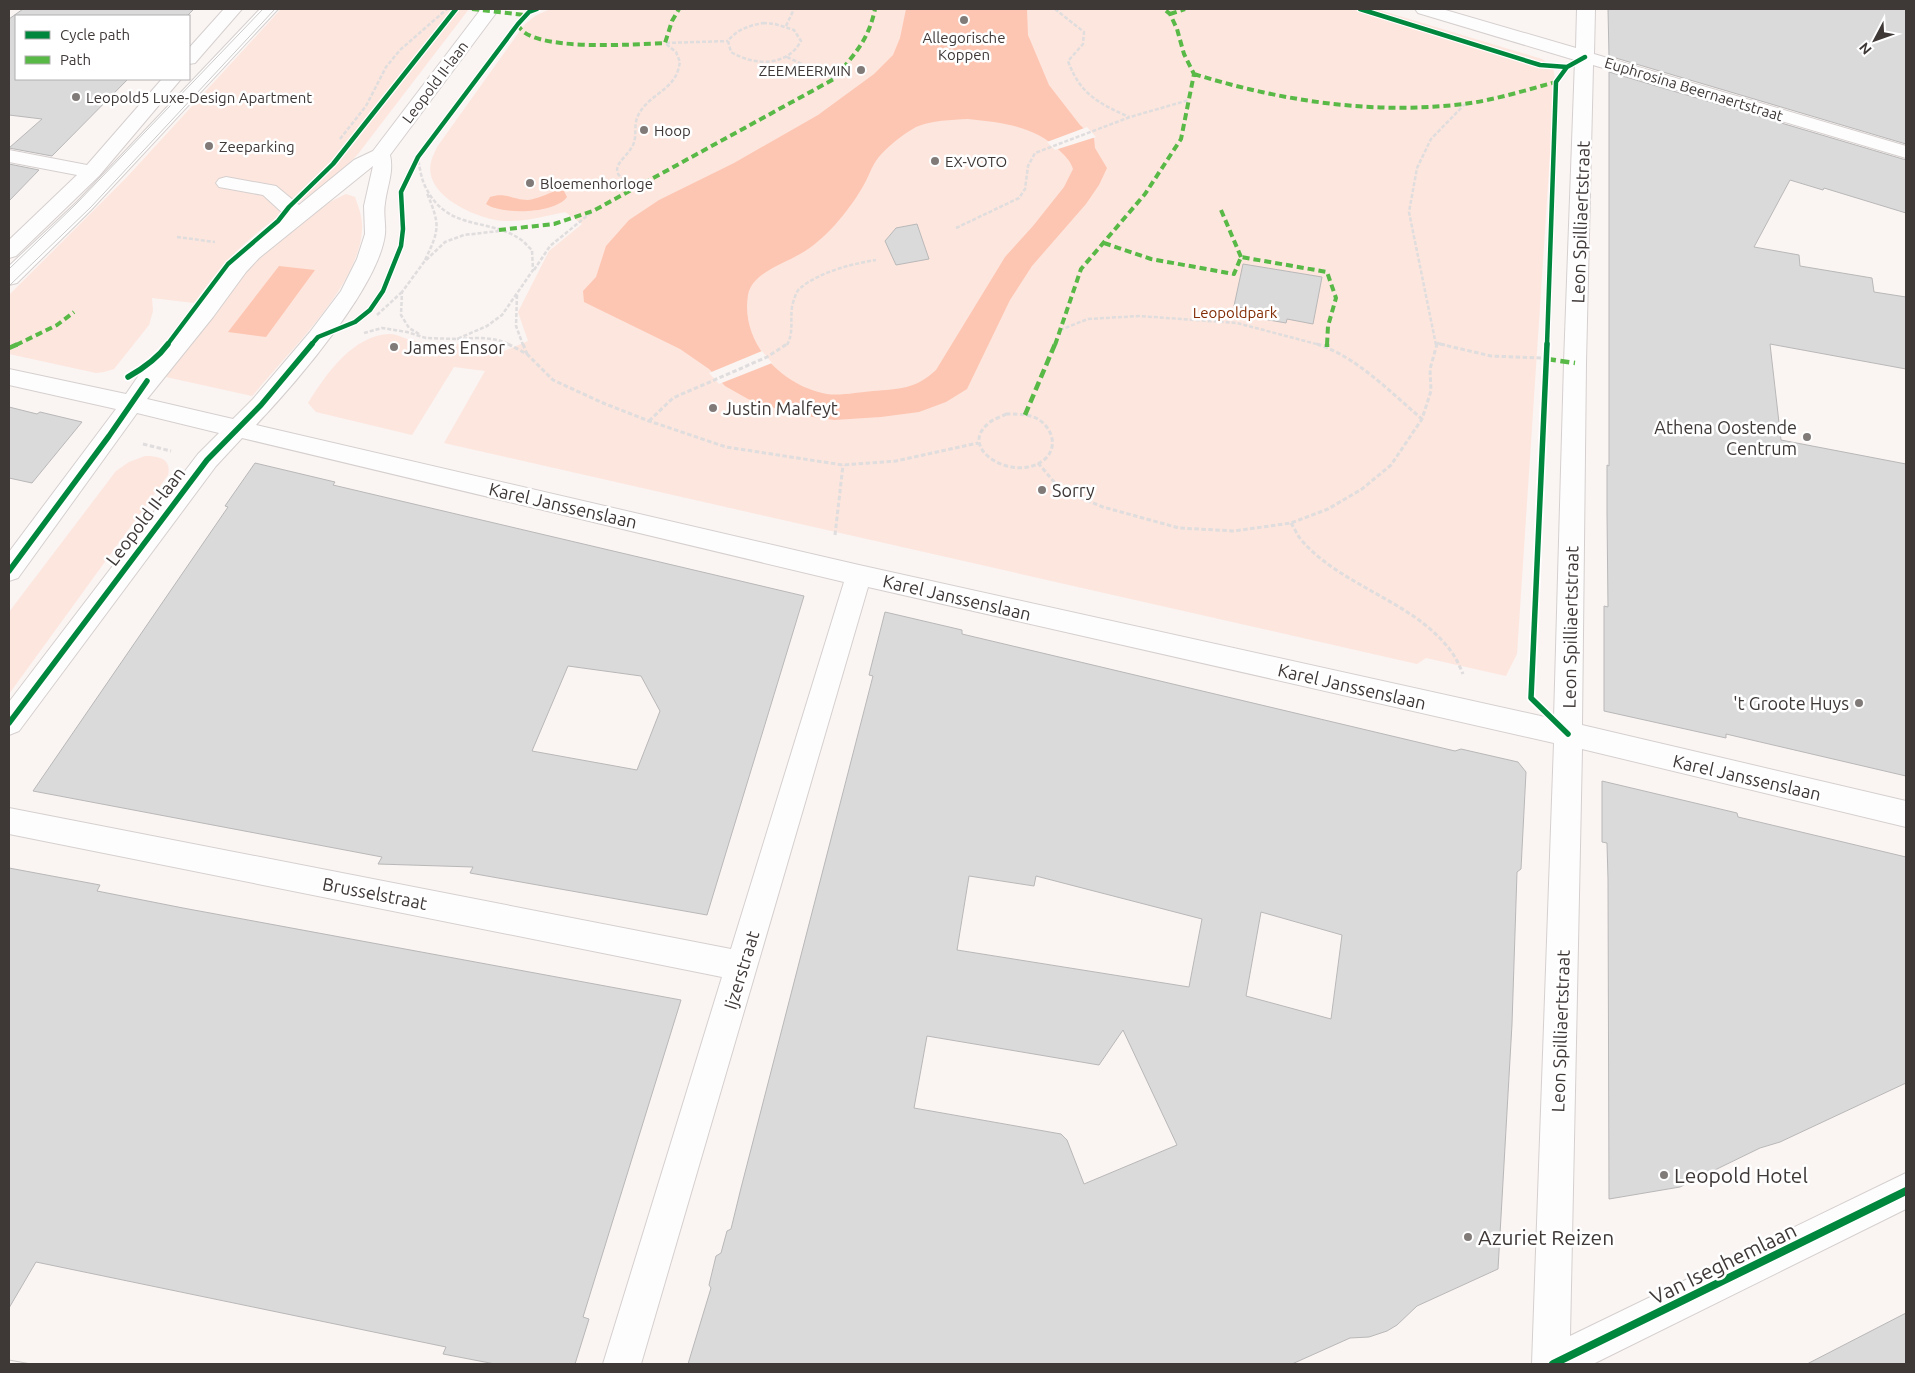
<svg xmlns="http://www.w3.org/2000/svg" width="1915" height="1373" font-family="Ubuntu,sans-serif">
	<style>
		.green { fill: #fde6de }
		.water { fill: #fdc6b2; fill-rule: evenodd }
		.pier { fill: #faf4f2 }
		.building { fill: #dbdadb; stroke: #b9b8b8; fill-rule: evenodd }
		.lines { fill: none; stroke-linecap: round; stroke-linejoin: round }
		.minor-casing { stroke: #d5d0cf; stroke-width: 2 }
		.path-far1 { stroke: #dfdddd; stroke-width: 2.5; stroke-dasharray: 4 2; stroke-linecap: butt }
		.path { stroke: #dfdddd; stroke-width: 3; stroke-dasharray: 4.5 2.5; stroke-linecap: butt }
		.minor { fill: #fefdfd; fill-rule: evenodd }
		.tram { stroke: #cbcac8; stroke-width: 1 }
		.quiet-far1 { stroke: #58b947; stroke-width: 4; stroke-dasharray: 7 4; stroke-linecap: butt }
		.quiet { stroke: #58b947; stroke-width: 4.5; stroke-dasharray: 9 4.5; stroke-linecap: butt }
		.cycleway-far2-casing { stroke: #fff; stroke-width: 7 }
		.cycleway-far1-casing { stroke: #fff; stroke-width: 9 }
		.cycleway-casing { stroke: #fff; stroke-width: 11 }
		.cycleway-far2 { stroke: #00873e; stroke-width: 4.5 }
		.cycleway-far1 { stroke: #00873e; stroke-width: 5.5 }
		.cycleway { stroke: #00873e; stroke-width: 8 }
		.poi-dot { fill: #807a78; stroke: #fff; stroke-width: 2 }
		.labels { text-anchor: middle; dominant-baseline: central; stroke-width: 5; stroke-linejoin: round; paint-order: stroke }
		.far-poi-label { font-size: 15px; fill: #3e3837; stroke: #fff; text-anchor: start }
		.far-street-label { font-size: 15px; fill: #3e3837; stroke: #fff }
		.far-park-label { font-size: 15px; fill: #822c05; stroke: #fff }
		.street-label { font-size: 18px; fill: #3e3837; stroke: #fff }
		.poi-label { font-size: 18px; fill: #3e3837; stroke: #fff; text-anchor: start }
		.near-poi-label { font-size: 21px; fill: #3e3837; stroke: #fff; text-anchor: start }
		.near-street-label { font-size: 21px; fill: #3e3837; stroke: #fff }
	</style>
	<rect width="100%" height="100%" fill="#faf4f2"/>
	<path class="green" d="M281,9H469L358,154C329,186 292,205 258,232C232,253 213,276 194,303L152,298L153,311L149,325L114,369L104,372L96,373L9,354V295L127,177Z
		M550,9H1376L1542,59L1553,67L1555,79L1517,654L1506,676L1426,658L1417,664L444,443L485,371L454,367L412,435L316,412L308,403C326,374 353,335 390,334C397,334 405,339 412,340C421,342 430,344 439,344C464,346 479,336 502,352L528,341L518,312L549,251L582,224L565,212C545,216 525,222 504,221C478,219 423,196 431,162C432,157 435,152 437,147L524,25L535,16Z
		M346,194L355,197C359,208 363,219 362,230C359,286 289,351 255,393L252,396L166,377L244,271C269,243 312,209 346,194Z
		M145,456C159,456 172,459 168,475L9,694V612L116,471L129,462Z"/>
	<path class="water" d="M906,9H1027L1028,35L1049,85L1080,125L1094,138L1095,148L1107,168L1099,185L1086,204L1032,266L1010,300L967,389L946,402L919,412L881,417L834,420L792,414L748,399L725,386L709,369L680,349L584,302L583,291L596,277L606,246L629,220L659,200L734,163L818,115L874,74L893,55L900,38ZM968,119C1003,123 1033,125 1059,150C1065,156 1070,160 1073,169L1064,187L1033,226L1005,257L936,370C916,389 899,389 873,391C859,392 841,396 827,394C782,386 740,343 748,295C752,273 783,264 800,254C824,241 848,212 862,188C868,179 871,167 878,158C887,147 903,134 916,127C932,120 951,120 968,119Z
		M555,191H564L567,197C555,214 502,215 486,204L490,197C506,192 513,200 528,200C537,199 547,194 555,191Z
		M279,266L315,270L266,337L228,332Z"/>
	<path class="pier" d="M1087,127L1096,137L1055,150L1047,142Z
		M762,351L772,363L719,384L709,373Z"/>
	<path class="building" d="M23,9H194L187,16H16V79H128L52,156L9,148L42,119L9,115V19Z
		M1608,9H1906V144L1609,56Z
		M1609,72L1906,160V213L1824,188L1823,190L1790,180L1754,247L1799,255L1800,266L1872,278L1874,292L1906,297V369L1770,344L1781,440L1906,464V776L1726,734V738L1604,711V606L1608,607L1607,513V465L1609,466Z
		M9,164L39,170L9,201Z
		M917,224L929,259L896,265L885,241L896,228Z
		M1243,264L1322,277L1313,324L1287,319L1286,323L1252,317L1254,310L1234,306Z
		M9,407L37,414L40,412L82,422L32,483L9,478Z
		M255,463L335,482L333,485L804,596L707,915L470,873L473,867L378,864L382,857L33,791L228,507L225,506ZM568,666L641,676L660,711L637,770L532,751Z
		M885,612L962,630V634L1455,751L1461,749L1518,762L1526,772L1521,869L1517,872L1512,1024L1498,1269L1417,1306L1397,1325L1387,1331L1369,1337L1350,1338L1292,1364H688L711,1288L709,1285L716,1256L721,1253L727,1231L731,1229L741,1188L873,676L869,675ZM969,876L1034,886L1036,876L1202,919L1189,987L957,950ZM1261,912L1342,935L1331,1019L1246,996ZM1123,1030L1177,1145L1084,1184L1067,1140L1061,1134L914,1108L927,1036L1099,1065Z
		M1602,781L1737,813L1738,817L1906,857V1083L1780,1142L1760,1148L1680,1187L1609,1199L1608,879L1607,843L1602,842Z
		M9,868L100,885L97,891L183,908L681,1000L583,1317L589,1319L575,1364H495L443,1354L446,1347L36,1262L9,1308Z
		M1906,1313V1364H1807Z"/>
	<g class="lines">
		<g class="minor-casing">
			<path id="minor" d="M224,9H242L195,63L189,64V48Z
				M260,9H278L91,210L17,283L9,285V266L77,202Z
				M481,9H499L390,155C394,172 387,186 385,203C383,214 386,224 385,234C379,287 294,385 256,425L859,565L1554,719L1564,363L1575,60L1418,13L1415,9H1442L1576,48L1577,9H1595L1594,54L1906,146V158L1593,65L1586,363L1582,725L1906,801V827L1582,749L1570,1336L1906,1173V1209L1593,1364H1532L1554,743L868,587L641,1364H603L722,977L9,834V808L731,949L844,582L242,438L216,466L19,731L9,735V702L198,454L219,433L137,413L18,578L9,581V552L116,409L9,385V369L126,394L139,375L197,307L230,262L245,248L286,216L263,195L219,187L216,183L219,179L226,177L276,186L299,205L354,160L373,151ZM373,166L364,206L365,234L357,259L341,291L310,332L253,399L233,419L147,399L213,317L246,272L259,258Z
				M162,79H181L99,176L16,256L9,258V240L77,175L9,162V150L87,165Z"/>
		</g>
		<path class="path-far1" d="M1055,9L1084,32L1083,44L1068,61C1080,94 1098,103 1129,117
			M763,23L775,24L794,30L801,41C787,67 754,66 731,52L728,41C737,29 749,26 763,23Z
			M786,26L794,9
			M666,43L728,41
			M787,57L834,79
			M340,139L366,106L386,67L400,50L447,9
			M629,184C604,168 625,161 633,145C638,134 632,124 640,112C648,98 667,91 675,77C678,73 679,66 680,62L676,52L665,43
			M956,228L1019,198L1025,189L1028,166L1035,153L1130,117L1189,100
			M177,237L215,242
			M425,260C440,229 440,225 427,193
			M534,270L550,246L593,211
			M517,295L516,326L523,345
			M377,315L402,292
			M1060,330L1088,319L1139,316L1237,323L1320,345
			M364,333L382,328L407,332L426,338L457,339L487,326L502,315L533,270L532,250C528,247 525,242 520,239C487,217 447,232 425,186C421,178 420,168 418,159
			M419,334L409,328L401,315L402,292L424,262L445,242L464,235L499,231
			M457,339C475,338 494,336 510,345
			M1437,343L1445,345
			M787,345C794,332 790,321 792,307C793,302 796,292 799,289C819,272 851,264 876,260
			M1436,345L1409,212L1417,168L1431,139L1465,104"/>
		<path class="path" d="M508,344L527,354L553,380L603,403L649,421L726,447L843,465L896,461L978,443
			M523,344L527,354
			M1317,344C1357,357 1390,392 1422,419
			M1440,344L1491,356L1541,358
			M1006,414C1016,414 1027,414 1036,418C1051,426 1058,444 1047,457C1020,486 954,450 989,423C993,419 1001,417 1006,414Z
			M649,421L673,398L767,357L787,344
			M143,444L171,451
			M1038,463L1061,490L1103,507L1179,528L1234,531L1291,523L1328,509L1362,489L1391,465L1422,419L1431,391L1430,369L1437,344
			M1291,523C1295,529 1298,537 1303,542C1344,588 1417,602 1453,654C1457,660 1460,667 1463,674
			M835,535L843,465"/>
		<use href="#minor" class="minor"/>
		<path class="tram" d="M9,269L76,204L263,9
			M9,286L91,207L275,9
			M9,1360L31,1364"/>
		<path class="quiet-far1" d="M472,9L525,15
			M1170,14L1185,9
			M518,24C526,53 638,44 665,43L672,21L679,9
			M1194,74C1281,101 1373,115 1464,104C1495,100 1526,90 1556,82
			M1221,210L1241,257
			M499,230L554,224L593,211L834,79C854,54 868,42 875,9
			M1104,243L1151,259L1234,274L1241,257L1327,272L1336,298L1328,326L1327,345
			M16,345L57,325L74,312
			M1055,345L1081,269L1145,194L1181,139L1194,74L1184,54L1177,29L1170,14L1164,9"/>
		<path class="quiet" d="M1327,347V344
			M9,348L18,344
			M1547,359L1575,363
			M1025,415L1055,344"/>
		<g class="cycleway-far2-casing">
			<path id="cycleway-far2" d="M1360,9L1540,65L1567,67
				M167,345L228,264L278,221L289,207L333,164L456,9
				M311,345L318,337L355,322L370,310L383,291L401,246L403,229L401,192L418,157L518,24L529,12L537,9
				M1547,345L1556,82L1567,67L1585,57"/>
		</g>
		<g class="cycleway-far1-casing">
			<path id="cycleway-far1" d="M1547,344L1531,698L1568,734
				M128,377C144,368 157,359 168,344
				M9,571L109,436L147,381
				M9,723L207,460L261,405L312,344"/>
		</g>
		<g class="cycleway-casing">
			<path id="cycleway" d="M1553,1364L1906,1191"/>
		</g>
		<use href="#cycleway-far2" class="cycleway-far2"/>
		<use href="#cycleway-far1" class="cycleway-far1"/>
		<use href="#cycleway" class="cycleway"/>
	</g>
	<g class="poi-dot">
		<circle cx="964" cy="20" r="5"/>
		<circle cx="861" cy="70" r="5"/>
		<circle cx="76" cy="97" r="5"/>
		<circle cx="644" cy="130" r="5"/>
		<circle cx="209" cy="146" r="5"/>
		<circle cx="935" cy="161" r="5"/>
		<circle cx="530" cy="183" r="5"/>
		<circle cx="394" cy="347" r="5"/>
		<circle cx="713" cy="408" r="5"/>
		<circle cx="1807" cy="437" r="5"/>
		<circle cx="1042" cy="490" r="5"/>
		<circle cx="1859" cy="703" r="5"/>
		<circle cx="1664" cy="1175" r="5"/>
		<circle cx="1468" cy="1237" r="5"/>
	</g>
	<g class="labels">
		<g class="far-poi-label">
			<text x="964" y="37" text-anchor="middle">Allegorische<tspan x="964" dy="17">Koppen</tspan></text>
			<text x="851" y="70" text-anchor="end">ZEEMEERMIN</text>
			<text x="86" y="97">Leopold5 Luxe-Design Apartment</text>
			<text x="654" y="130">Hoop</text>
			<text x="219" y="146">Zeeparking</text>
			<text x="945" y="161">EX-VOTO</text>
			<text x="540" y="183">Bloemenhorloge</text>
		</g>
		<g class="far-street-label">
			<text transform="translate(435 82) rotate(-53)">Leopold II-laan</text>
			<text transform="translate(1694 89) rotate(17)">Euphrosina Beernaertstraat</text>
		</g>
		<g class="far-park-label">
			<text x="1235" y="312">Leopoldpark</text>
		</g>
		<g class="street-label">
			<text transform="translate(1580 222) rotate(-88)">Leon Spilliaertstraat</text>
			<text transform="translate(563 505) rotate(13)">Karel Janssenslaan</text>
			<text transform="translate(145 516) rotate(-53)">Leopold II-laan</text>
			<text transform="translate(957 597) rotate(13)">Karel Janssenslaan</text>
			<text transform="translate(1570 627) rotate(-89)">Leon Spilliaertstraat</text>
			<text transform="translate(1352 686) rotate(13)">Karel Janssenslaan</text>
			<text transform="translate(1747 777) rotate(13)">Karel Janssenslaan</text>
			<text transform="translate(375 893) rotate(11)">Brusselstraat</text>
			<text transform="translate(741 970) rotate(-73)">Ijzerstraat</text>
			<text transform="translate(1560 1031) rotate(-88)">Leon Spilliaertstraat</text>
		</g>
		<g class="poi-label">
			<text x="404" y="347">James Ensor</text>
			<text x="723" y="408">Justin Malfeyt</text>
			<text x="1797" y="427" text-anchor="end">Athena Oostende<tspan x="1797" dy="21">Centrum</tspan></text>
			<text x="1052" y="490">Sorry</text>
			<text x="1849" y="703" text-anchor="end">'t Groote Huys</text>
		</g>
		<g class="near-poi-label">
			<text x="1674" y="1175">Leopold Hotel</text>
			<text x="1478" y="1237">Azuriet Reizen</text>
		</g>
		<g class="near-street-label">
			<text transform="translate(1723 1263) rotate(-26)">Van Iseghemlaan</text>
		</g>
	</g>
	<rect width="1915" height="1373" fill="none" stroke="#3e3837" stroke-width="20"/>
	<rect x="15" y="15" width="175" height="65" fill="#ffffff" stroke="#b2afaf"/>
	<rect x="25" y="31" width="25" height="8" fill="#00873e" stroke="#b2afaf"/>
	<text x="60" y="40" font-size="15" fill="#3e3837">Cycle path</text>
	<rect x="25" y="56" width="25" height="8" fill="#58b947" stroke="#b2afaf"/>
	<text x="60" y="65" font-size="15" fill="#3e3837">Path</text>
	<g transform="translate(1875 40) rotate(229)" stroke="#ffffff" stroke-width="4" paint-order="stroke">
	<path d="M0-4L9 19L0 12L-9 19Z" fill="#3e3837"/>
	<text y="-8" font-size="14" font-weight="bold" text-anchor="middle" fill="#3e3837">N</text>
	</g>
</svg>
